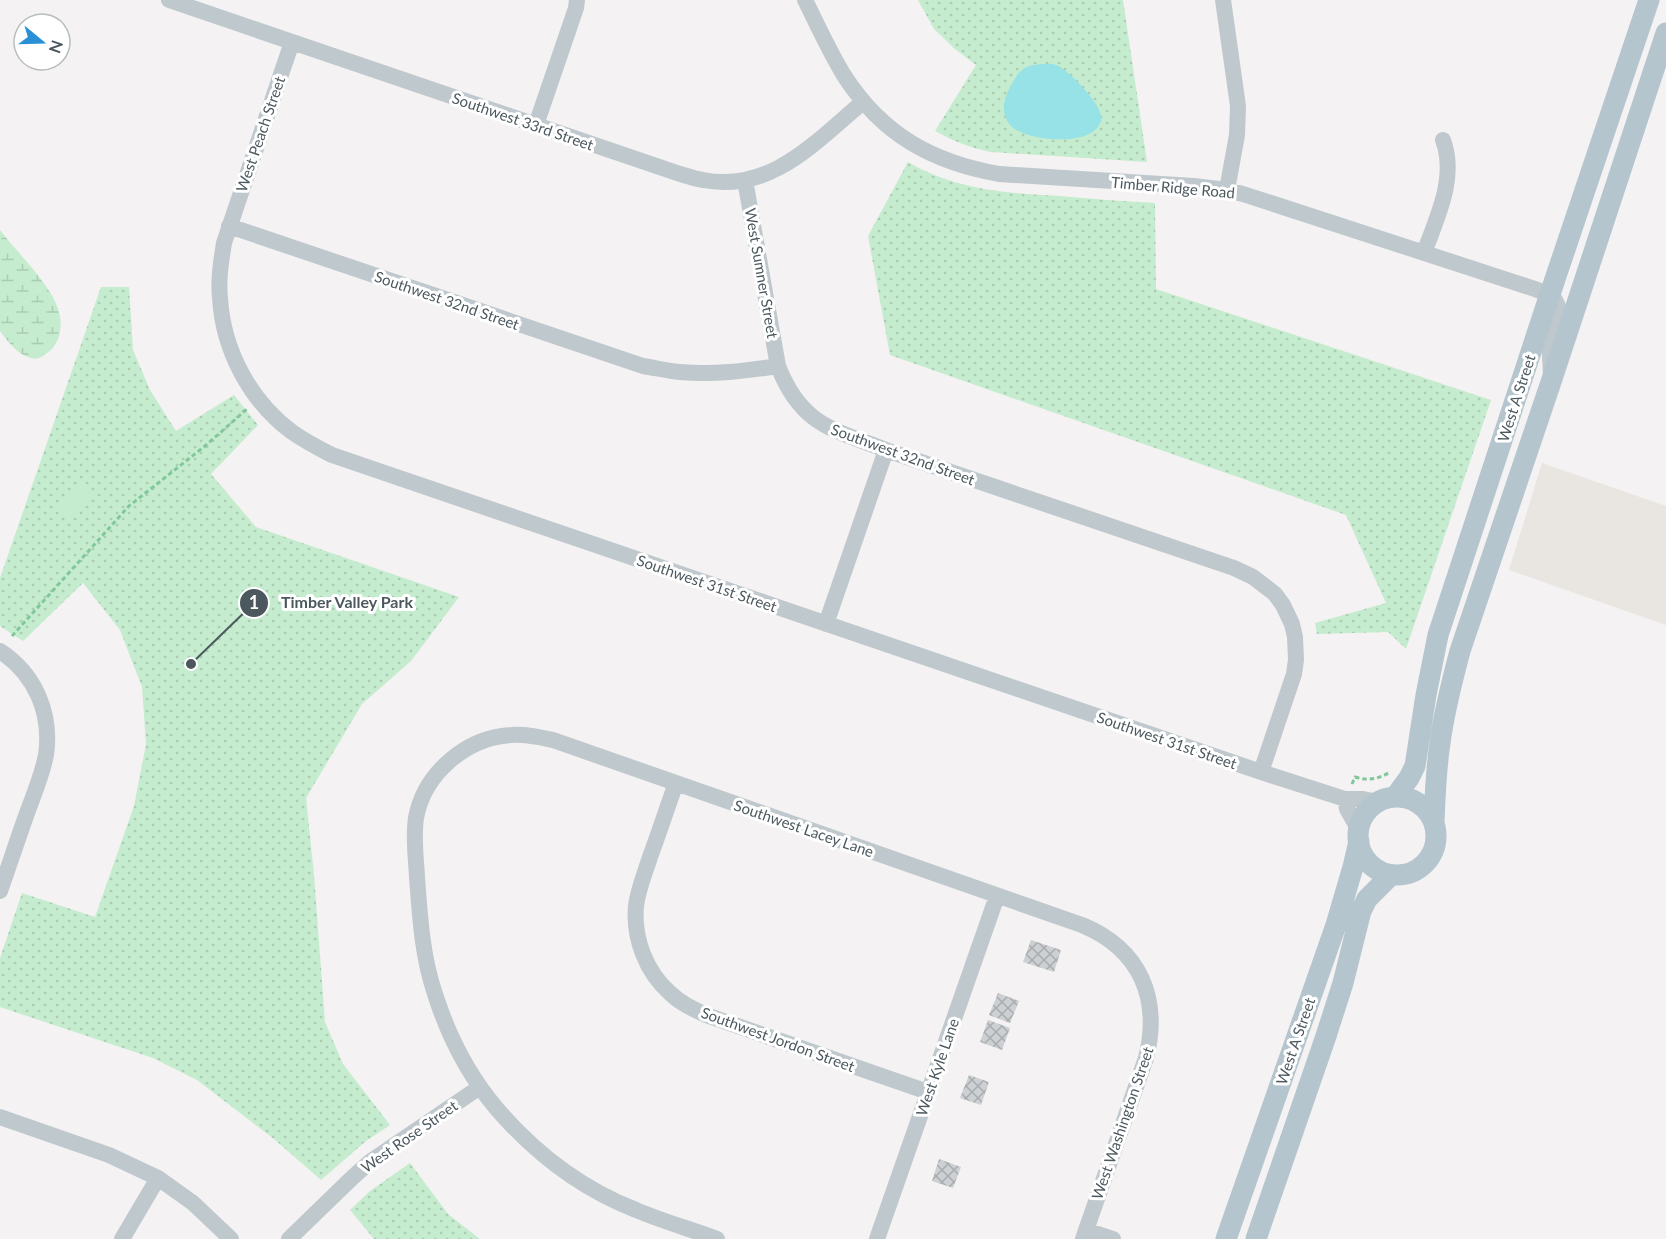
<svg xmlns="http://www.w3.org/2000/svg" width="1666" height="1239" font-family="Lato,sans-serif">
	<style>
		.commercial { fill: #e9e5e0 }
		.wetland { fill: url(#wetland-marsh) }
		.park { fill: url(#park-dots) }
		.pitch { fill: #c5ecce }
		.water { fill: #96e2e6 }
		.building { fill: url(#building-cross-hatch) }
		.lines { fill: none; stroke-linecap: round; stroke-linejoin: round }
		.path { stroke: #80c899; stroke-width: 3; stroke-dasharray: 4.5 3; stroke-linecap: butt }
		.minor { stroke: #bfc8cd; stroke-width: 16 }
		.major { stroke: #b4c5cd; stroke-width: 21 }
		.labels { text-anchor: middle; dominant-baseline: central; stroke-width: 6; stroke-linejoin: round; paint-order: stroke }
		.street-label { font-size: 15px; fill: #4b585e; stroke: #fff }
		.leader { fill: none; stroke: #4b585e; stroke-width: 2 }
		.callout-dot { fill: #4b585e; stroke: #fff; stroke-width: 2 }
		.mark-label { font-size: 18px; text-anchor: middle; font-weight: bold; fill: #fff }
		.callout-label { font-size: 16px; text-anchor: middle; font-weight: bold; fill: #4b585e; stroke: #fff; stroke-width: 6; stroke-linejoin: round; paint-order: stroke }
	</style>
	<defs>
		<pattern id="wetland-marsh" width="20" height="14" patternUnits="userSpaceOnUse" patternTransform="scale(1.5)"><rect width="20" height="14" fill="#c5ecce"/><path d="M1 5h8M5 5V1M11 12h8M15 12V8" fill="none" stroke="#abccb3"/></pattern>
		<pattern id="park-dots" width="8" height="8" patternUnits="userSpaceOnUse" patternTransform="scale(1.5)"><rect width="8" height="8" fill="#c5ecce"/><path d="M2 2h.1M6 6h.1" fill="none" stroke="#abccb3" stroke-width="1.8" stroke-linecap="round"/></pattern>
		<pattern id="building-cross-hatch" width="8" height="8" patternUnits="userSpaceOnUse" patternTransform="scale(1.5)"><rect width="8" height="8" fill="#ccd0d3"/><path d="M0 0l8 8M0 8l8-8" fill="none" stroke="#a8acae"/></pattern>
	</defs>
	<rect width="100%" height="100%" fill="#f4f2f2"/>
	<path class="commercial" d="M1542,463L1666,506V625L1509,570Z"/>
	<path class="wetland" d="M0,230C17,253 52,285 59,312C63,327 60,344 47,353C42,357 37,360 31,358C18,355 8,342 0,331Z"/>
	<path class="park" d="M918,0H1123L1147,162L991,152C971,148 953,141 935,131L976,65L955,49L934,29Z
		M908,162C956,190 1005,193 1059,196C1091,199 1123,201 1155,203L1156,289L1491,400L1406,649L1388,632L1317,634L1315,623L1386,603L1346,515L890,355L868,236Z
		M101,287H129L133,350L150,390L176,431L234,395L258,425L211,474L256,527L459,597L411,661L362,704L306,798L314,875L325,1022L343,1064L390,1125L366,1141L321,1180L274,1139L197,1080L153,1058L0,1007V958L22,893L95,917L134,806L146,744L142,687L120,630L83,583L23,641L0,626V578Z
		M410,1163L448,1214L480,1239H374L350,1210L370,1191Z"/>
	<path class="pitch" d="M78,482L92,494L71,517L57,505Z"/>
	<path class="water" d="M1042,64C1046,64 1052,63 1056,65C1068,69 1100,103 1101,116C1102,119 1101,122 1099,125C1088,147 1024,141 1010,125C999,111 1005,95 1013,82C1015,79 1018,73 1021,71C1026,65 1035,65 1042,64Z"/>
	<path class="building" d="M1031,940L1061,950L1054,972L1023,962Z
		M998,993L1019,1001L1010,1023L989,1015Z
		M988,1020L1010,1028L1002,1050L980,1042Z
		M969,1075L989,1082L981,1105L960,1098Z
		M939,1159L961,1167L953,1188L932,1181Z"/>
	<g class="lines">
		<path class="path" d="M12,636L129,506L205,446L247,409
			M1352,784L1355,777C1368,781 1379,779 1390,772"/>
		<path class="minor" d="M169,0L680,174C688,176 695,179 703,180C771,193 815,142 863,102
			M805,0C818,26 830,53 845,77C883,135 932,162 999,174L1194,186L1227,190L1243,194L1535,289L1553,296L1558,306L1549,339L1551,375
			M1223,0L1238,106L1237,135L1227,190
			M292,42L224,243C221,262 218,280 220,298C223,350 250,401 292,432C305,441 318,448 332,455L1261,772L1345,799H1363L1378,802
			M536,125L576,8L577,0
			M745,180L778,366
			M229,226L643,366C656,368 668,371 680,372C714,375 745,371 778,366C801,425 832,429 886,450L1234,568L1253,577L1275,594L1283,605L1292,624L1295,637L1296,660L1294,674L1261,772
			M1424,253C1437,217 1457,178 1443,140
			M826,624L886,450
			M0,651C35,674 52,713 46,755C42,776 33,796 26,816C17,841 9,866 0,891
			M676,783C667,808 659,833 650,857C645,873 638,889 636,906C633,938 646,972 670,993C680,1003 693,1009 706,1015L928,1092
			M1345,799L1347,809L1359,830
			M0,1117L109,1155L158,1178L193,1203L231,1239
			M1086,1230L1113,1239
			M122,1239L158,1178
			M289,1239L353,1177L371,1161L480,1087
			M717,1239C690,1229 662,1221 636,1210C582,1189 535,1153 497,1109C469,1076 448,1035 435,994C422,956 420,917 417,877C416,857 413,838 416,818C424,773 467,737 512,735C526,734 539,737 553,740L1082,925C1140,949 1161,998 1146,1058L1083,1239
			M877,1239L997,896"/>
		<path class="major" d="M1395,797L1409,778L1415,766L1426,695L1438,635L1550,294L1649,0
			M1358 836a39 39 0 1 1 78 0a39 39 0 1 1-78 0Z
			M1434,822C1435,795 1436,769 1440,743C1444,712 1452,681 1460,651L1551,382L1666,33
			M1226,1239L1336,925L1353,867L1359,841
			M1256,1239L1326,1036L1343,983L1361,911L1367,899L1391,875"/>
	</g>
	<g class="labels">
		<g class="street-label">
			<text transform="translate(523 121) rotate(19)">Southwest 33rd Street</text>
			<text transform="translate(260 134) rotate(-71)">West Peach Street</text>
			<text transform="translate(1173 187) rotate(5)">Timber Ridge Road</text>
			<text transform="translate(762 273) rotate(80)">West Sumner Street</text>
			<text transform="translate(447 300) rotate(19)">Southwest 32nd Street</text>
			<text transform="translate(1516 398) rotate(-72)">West A Street</text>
			<text transform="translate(903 454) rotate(20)">Southwest 32nd Street</text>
			<text transform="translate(707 583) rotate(19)">Southwest 31st Street</text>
			<text transform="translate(1167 740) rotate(19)">Southwest 31st Street</text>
			<text transform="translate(804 828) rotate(19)">Southwest Lacey Lane</text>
			<text transform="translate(778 1039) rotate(20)">Southwest Jordon Street</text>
			<text transform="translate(1295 1041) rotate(-71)">West A Street</text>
			<text transform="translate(937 1067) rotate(-71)">West Kyle Lane</text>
			<text transform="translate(1122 1123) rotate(-71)">West Washington Street</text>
			<text transform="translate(409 1136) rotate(-35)">West Rose Street</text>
		</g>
	</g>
	<path class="leader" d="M191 664L254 603"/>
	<g class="callout-dot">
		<circle cx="191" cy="664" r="6"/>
		<circle cx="254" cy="603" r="15"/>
	</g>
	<g class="mark-label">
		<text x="254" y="609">1</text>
	</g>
	<g class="callout-label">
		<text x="347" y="608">Timber Valley Park</text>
	</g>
	<g transform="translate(42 42) rotate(109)"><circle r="28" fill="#ffffff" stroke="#b7bcbf" stroke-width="1.5"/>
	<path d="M0-4.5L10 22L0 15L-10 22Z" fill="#2990d6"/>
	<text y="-9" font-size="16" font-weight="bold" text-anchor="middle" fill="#4b585e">N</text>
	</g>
</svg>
